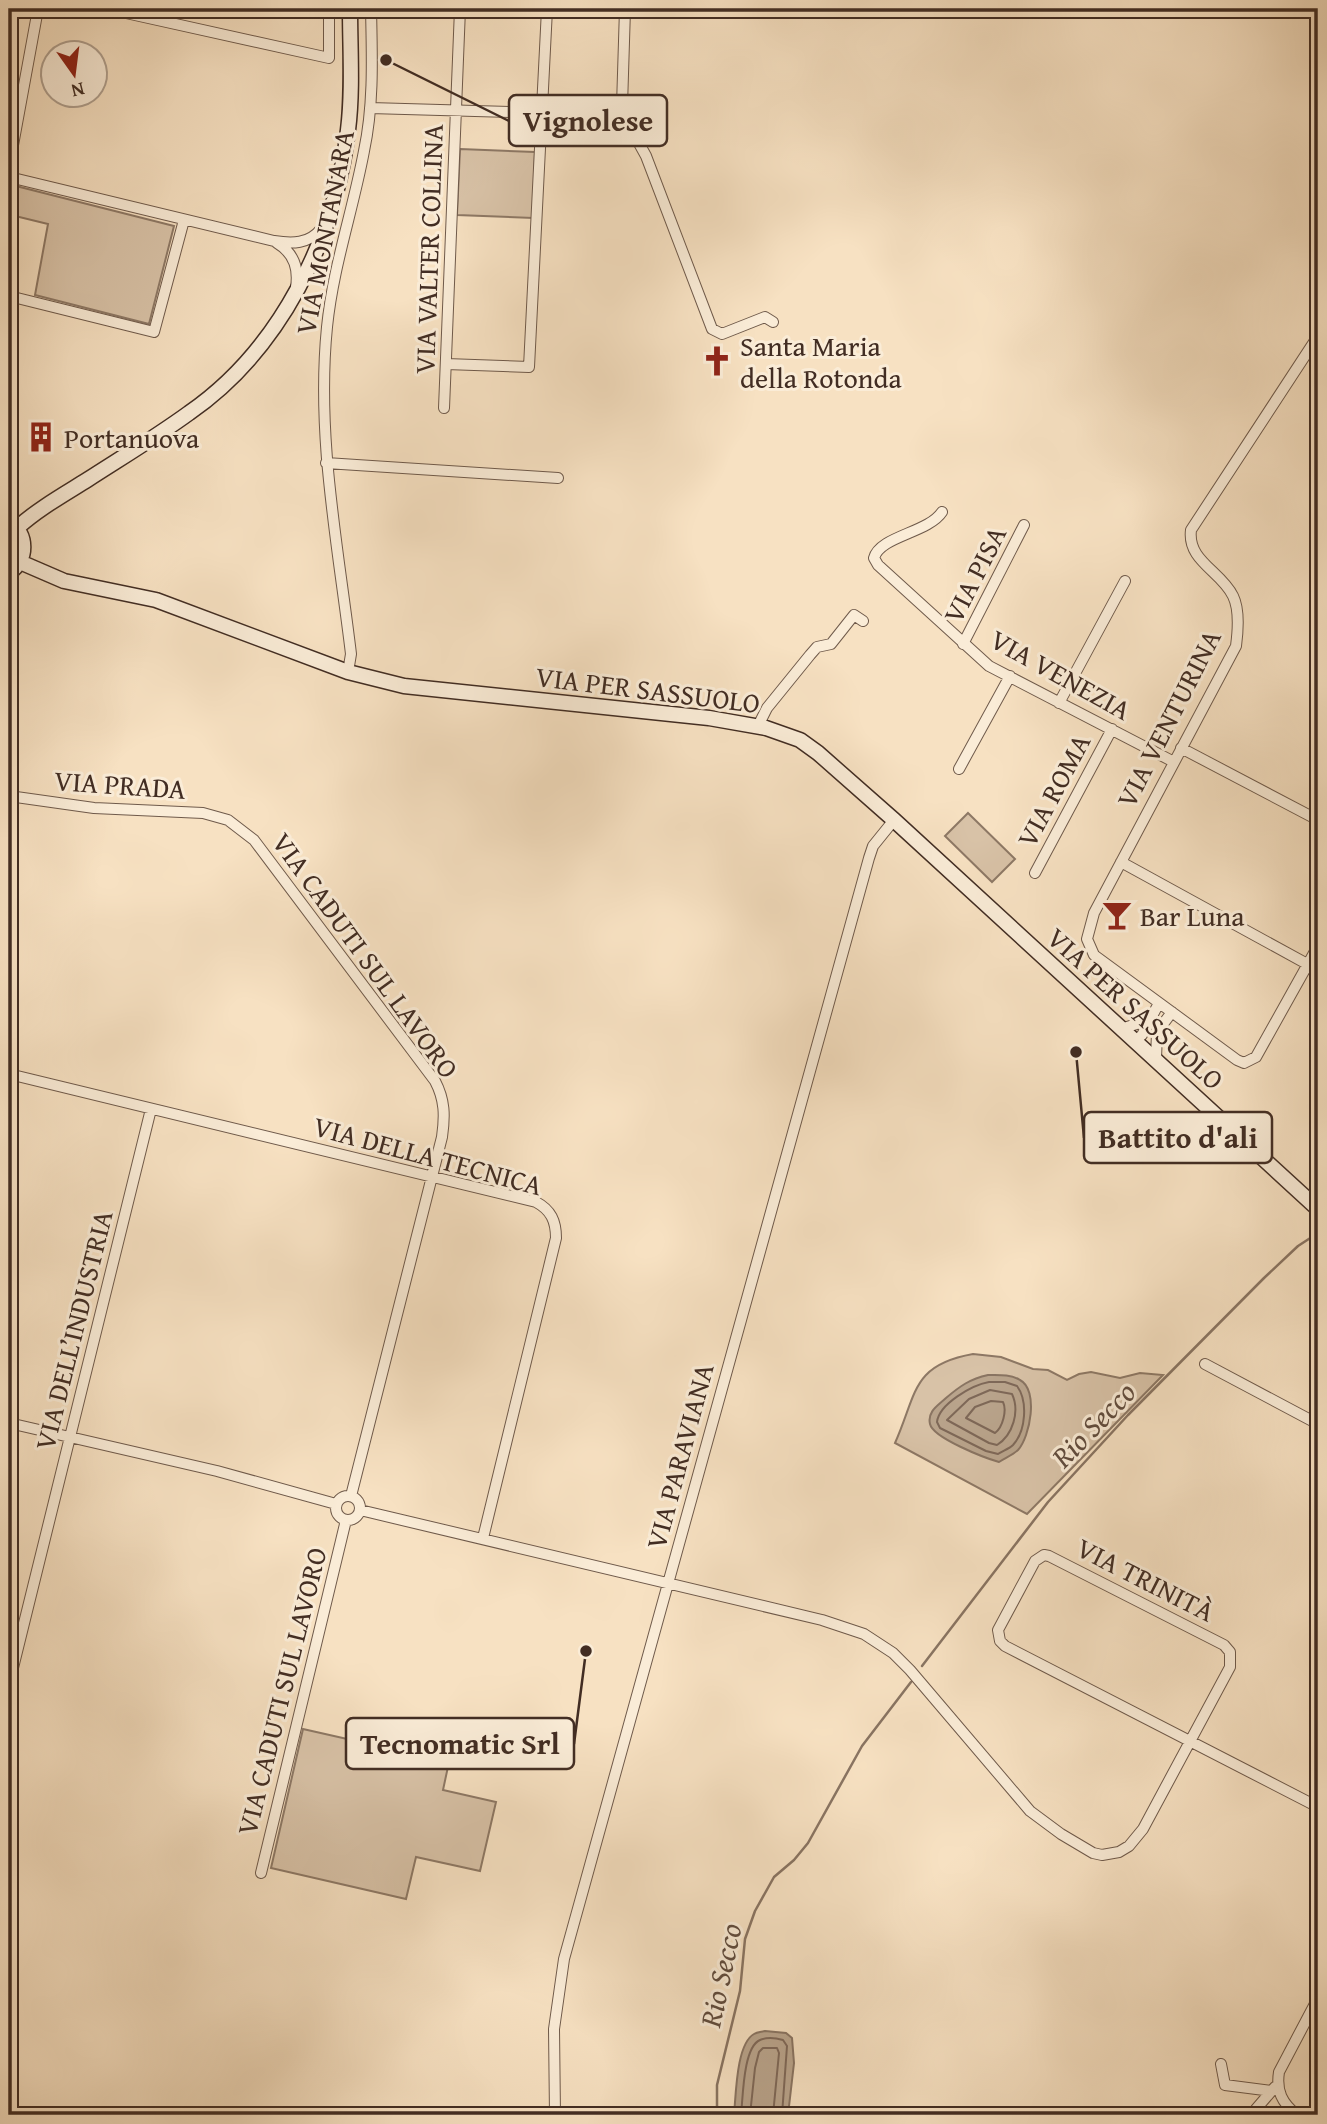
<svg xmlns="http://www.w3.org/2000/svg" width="1327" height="2124" font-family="'Gentium Book Plus',serif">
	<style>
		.green { fill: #d8c2a7; stroke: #8d7865; stroke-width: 2 }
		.water { fill: #b9a48c; stroke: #897462; stroke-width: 2 }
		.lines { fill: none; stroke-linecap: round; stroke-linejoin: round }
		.shore { stroke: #7e6858; stroke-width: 2 }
		.stream { stroke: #897462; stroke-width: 2.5 }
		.minor-casing { stroke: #6f5a4b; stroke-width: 12 }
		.secondary-casing { stroke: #422d23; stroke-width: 17 }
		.minor { stroke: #faecd7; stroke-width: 10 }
		.secondary { stroke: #faecd7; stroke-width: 14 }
		.labels { text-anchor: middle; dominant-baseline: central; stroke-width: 6; stroke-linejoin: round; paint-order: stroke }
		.street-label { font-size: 28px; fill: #422d23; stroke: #faecd7 }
		.poi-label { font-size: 28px; fill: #422d23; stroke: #faecd7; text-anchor: start }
		.water-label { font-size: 30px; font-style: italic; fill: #604b3d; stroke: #faecd7 }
		.leader { fill: none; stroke: #422d23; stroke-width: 2.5 }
		.callout-dot { fill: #422d23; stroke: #faecd7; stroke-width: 2.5 }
		.callout { fill: #faecd7; stroke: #422d23; stroke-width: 2.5 }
		.callout-label { font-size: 30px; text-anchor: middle; font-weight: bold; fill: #422d23 }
	</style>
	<rect width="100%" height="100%" fill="#f7e1c2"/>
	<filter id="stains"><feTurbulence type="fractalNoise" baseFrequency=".00286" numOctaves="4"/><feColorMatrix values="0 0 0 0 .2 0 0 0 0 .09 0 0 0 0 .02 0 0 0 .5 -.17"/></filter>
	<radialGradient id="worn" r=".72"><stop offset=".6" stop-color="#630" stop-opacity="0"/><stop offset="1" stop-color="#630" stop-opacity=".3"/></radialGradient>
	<path class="green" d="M460,149L535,152L533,218L457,215Z
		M16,186L174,226L149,324L35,295L48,224L11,215Z
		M968,813L1015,859L992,882L945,836Z
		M973,1354L1001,1357L1033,1369L1048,1370L1067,1380L1079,1374L1091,1372L1120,1378L1140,1373L1163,1375L1027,1514L895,1443C917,1394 911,1365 973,1354Z
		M303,1729L449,1762L443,1790L496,1802L480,1871L416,1857L406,1899L271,1868Z"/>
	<path class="water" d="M988,1375C998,1375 1011,1374 1020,1380C1039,1390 1030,1437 1018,1450C1013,1455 1005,1458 999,1462C985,1458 933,1438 930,1424C927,1411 939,1405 946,1398C960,1386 970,1379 988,1375Z
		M765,2031L786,2033L792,2038L794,2063L788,2115H734C736,2096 736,2044 754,2034C757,2032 761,2032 765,2031Z"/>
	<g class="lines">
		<path class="shore" d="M989,1382H1005L1017,1386C1028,1401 1026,1431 1013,1445C1009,1449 1002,1451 998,1454L986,1451L940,1428L937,1422C939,1404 972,1385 989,1382Z
			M990,1390L1012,1394C1020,1411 1013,1435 997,1445L989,1443L947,1420L969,1399Z
			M991,1401L1003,1402C1007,1410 1003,1427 995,1433L966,1418L975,1407Z
			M741,2115C743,2098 743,2047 760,2040C767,2037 776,2038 783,2040L787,2046L782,2115
			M750,2115L755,2068L759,2052L763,2048H777L779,2053L773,2115"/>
		<path class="stream" d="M922,1666L1048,1502L1128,1415L1264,1278L1298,1246L1318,1233
			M717,2115V2085L740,1991L745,1939L755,1911L774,1877L794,1860L808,1843L862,1746L911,1682"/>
		<g class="minor-casing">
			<path id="minor" d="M108,9L329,58V9
				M370,108L541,113L606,117L618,115L622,106L625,9
				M618,115L635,136L646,156L712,329L722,334L765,317L773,322
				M9,167L38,9
				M9,177L274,241C292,244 309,244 321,229
				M277,243C294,253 299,268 296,287
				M9,296L154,332L184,220
				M1318,336L1191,530C1187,561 1221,571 1233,596C1240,610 1238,631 1236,646L1094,913L1087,939L1094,955L1237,1060L1244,1063L1256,1057L1318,946
				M446,364L529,367L547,9
				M444,408L460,9
				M326,463L558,478
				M942,512C928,533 880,536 874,558L878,565L989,666L1174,762
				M963,644L1024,525
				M348,672L351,654C338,545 316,437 327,327C333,267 353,210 364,151C374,104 372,56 371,9
				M1059,703L1125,581
				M758,726L767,708L810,655L817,647L831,644L854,615L863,621
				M1181,748L1318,820
				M959,769L1010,676
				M9,796L94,808L203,813L228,820L254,840L435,1081C445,1100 445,1116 442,1137L351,1496
				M1121,862L1309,965L1318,975
				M1035,873L1112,729
				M1124,1028L1149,1020
				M1136,1040L1142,1035L1159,1003
				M1156,1059L1157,1032L1172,1012
				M9,1074L536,1202C551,1210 556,1221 556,1238L483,1538
				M1205,1364L1318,1424
				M9,1423L217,1471L336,1504
				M336 1508a12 12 0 1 1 24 0a12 12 0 1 1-24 0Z
				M360,1510L822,1620L864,1634L893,1653L910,1670L1030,1811L1061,1834L1093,1853L1102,1855L1119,1852L1129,1846L1143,1829L1230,1667V1652L1224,1645L1049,1556L1044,1555L1035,1561L998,1630L1000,1641L1005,1646L1318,1807
				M9,1684L151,1109
				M261,1873L346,1520
				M1221,2064L1225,2085L1272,2091
				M555,2115L554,2029L564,1959L869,858L873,846L894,820
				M1254,2115L1256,2109L1275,2087
				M1297,2115C1282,2103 1276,2091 1279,2072L1318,1998"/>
		</g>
		<g class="secondary-casing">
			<path id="secondary" d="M9,521C28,535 28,559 9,573
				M17,528C38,509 63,495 87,480C121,458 156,437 189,413C280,350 335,239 348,130C353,90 350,49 350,9
				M20,562L64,581L156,600L348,672L404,686L709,718L766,728L800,740L818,753L894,820L1318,1209"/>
		</g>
		<use href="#minor" class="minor"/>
		<use href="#secondary" class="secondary"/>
	</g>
	<defs>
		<g id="church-bare" transform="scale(2.415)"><path d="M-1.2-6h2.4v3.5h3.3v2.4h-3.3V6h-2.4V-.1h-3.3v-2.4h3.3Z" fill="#8f2418" stroke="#faecd7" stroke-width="2.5" paint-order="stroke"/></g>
		<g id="building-bare" transform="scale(2.415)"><path d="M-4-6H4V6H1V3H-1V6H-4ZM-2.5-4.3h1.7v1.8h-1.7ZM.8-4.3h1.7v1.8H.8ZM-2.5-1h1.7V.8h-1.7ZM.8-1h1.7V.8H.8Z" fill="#8f2418" stroke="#faecd7" stroke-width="2.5" paint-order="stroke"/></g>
		<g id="bar-bare" transform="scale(2.415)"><path d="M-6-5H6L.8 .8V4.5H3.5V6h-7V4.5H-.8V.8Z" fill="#8f2418" stroke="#faecd7" stroke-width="2.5" paint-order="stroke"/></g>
	</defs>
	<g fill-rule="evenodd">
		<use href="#church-bare" x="717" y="361"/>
		<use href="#building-bare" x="41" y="437"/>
		<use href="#bar-bare" x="1117" y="915"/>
	</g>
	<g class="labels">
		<g class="street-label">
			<text transform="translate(324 232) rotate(-79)">VIA MONTANARA</text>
			<text transform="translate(428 249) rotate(-88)">VIA VALTER COLLINA</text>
			<text transform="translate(974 574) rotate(-63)">VIA PISA</text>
			<text transform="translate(1061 674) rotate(29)">VIA VENEZIA</text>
			<text transform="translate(648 689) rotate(7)">VIA PER SASSUOLO</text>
			<text transform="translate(1168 718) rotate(-63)">VIA VENTURINA</text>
			<text transform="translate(120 784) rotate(4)">VIA PRADA</text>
			<text transform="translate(1053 790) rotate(-62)">VIA ROMA</text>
			<text transform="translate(366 955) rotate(54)">VIA CADUTI SUL LAVORO</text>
			<text transform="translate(1136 1008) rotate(42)">VIA PER SASSUOLO</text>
			<text transform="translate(428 1155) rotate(15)">VIA DELLA TECNICA</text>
			<text transform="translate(73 1330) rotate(-76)">VIA DELL’INDUSTRIA</text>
			<text transform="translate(679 1456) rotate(-75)">VIA PARAVIANA</text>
			<text transform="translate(1146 1579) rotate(27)">VIA TRINITÀ</text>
			<text transform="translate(281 1691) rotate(-76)">VIA CADUTI SUL LAVORO</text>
		</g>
		<g class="poi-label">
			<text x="740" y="345">Santa Maria<tspan x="740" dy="32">della Rotonda</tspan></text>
			<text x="64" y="437">Portanuova</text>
			<text x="1140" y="915">Bar Luna</text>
		</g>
		<g class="water-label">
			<text transform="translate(1093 1424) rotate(-46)">Rio Secco</text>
			<text transform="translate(720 1975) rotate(-78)">Rio Secco</text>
		</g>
	</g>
	<path class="leader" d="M386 60L509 121M1076 1052L1084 1138M586 1651L574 1744"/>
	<g class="callout-dot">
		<circle cx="386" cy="60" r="7"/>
		<circle cx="1076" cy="1052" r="7"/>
		<circle cx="586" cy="1651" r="7"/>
	</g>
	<g class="callout">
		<rect x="509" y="95" width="158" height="51" rx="7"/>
		<rect x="1084" y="1112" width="188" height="51" rx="7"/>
		<rect x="346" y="1718" width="228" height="51" rx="7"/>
	</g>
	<g class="callout-label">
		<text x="588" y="131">Vignolese</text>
		<text x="1178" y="1148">Battito d'ali</text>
		<text x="460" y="1754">Tecnomatic Srl</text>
	</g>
	<rect width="1327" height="2124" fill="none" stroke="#f7e1c2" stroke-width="35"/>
	<rect x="10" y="10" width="1306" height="2103" fill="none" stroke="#422d23" stroke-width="3.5"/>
	<rect x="18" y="18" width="1292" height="2089" fill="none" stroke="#422d23" stroke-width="2"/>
	<g transform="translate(74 74) rotate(166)"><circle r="33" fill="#faecd7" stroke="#b0a08f" stroke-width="2"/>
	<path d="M0-5L12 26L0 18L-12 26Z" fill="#8f2418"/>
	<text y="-10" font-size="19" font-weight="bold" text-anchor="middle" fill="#422d23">N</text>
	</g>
	<rect width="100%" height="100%" filter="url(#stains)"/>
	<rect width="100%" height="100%" fill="url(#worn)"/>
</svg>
